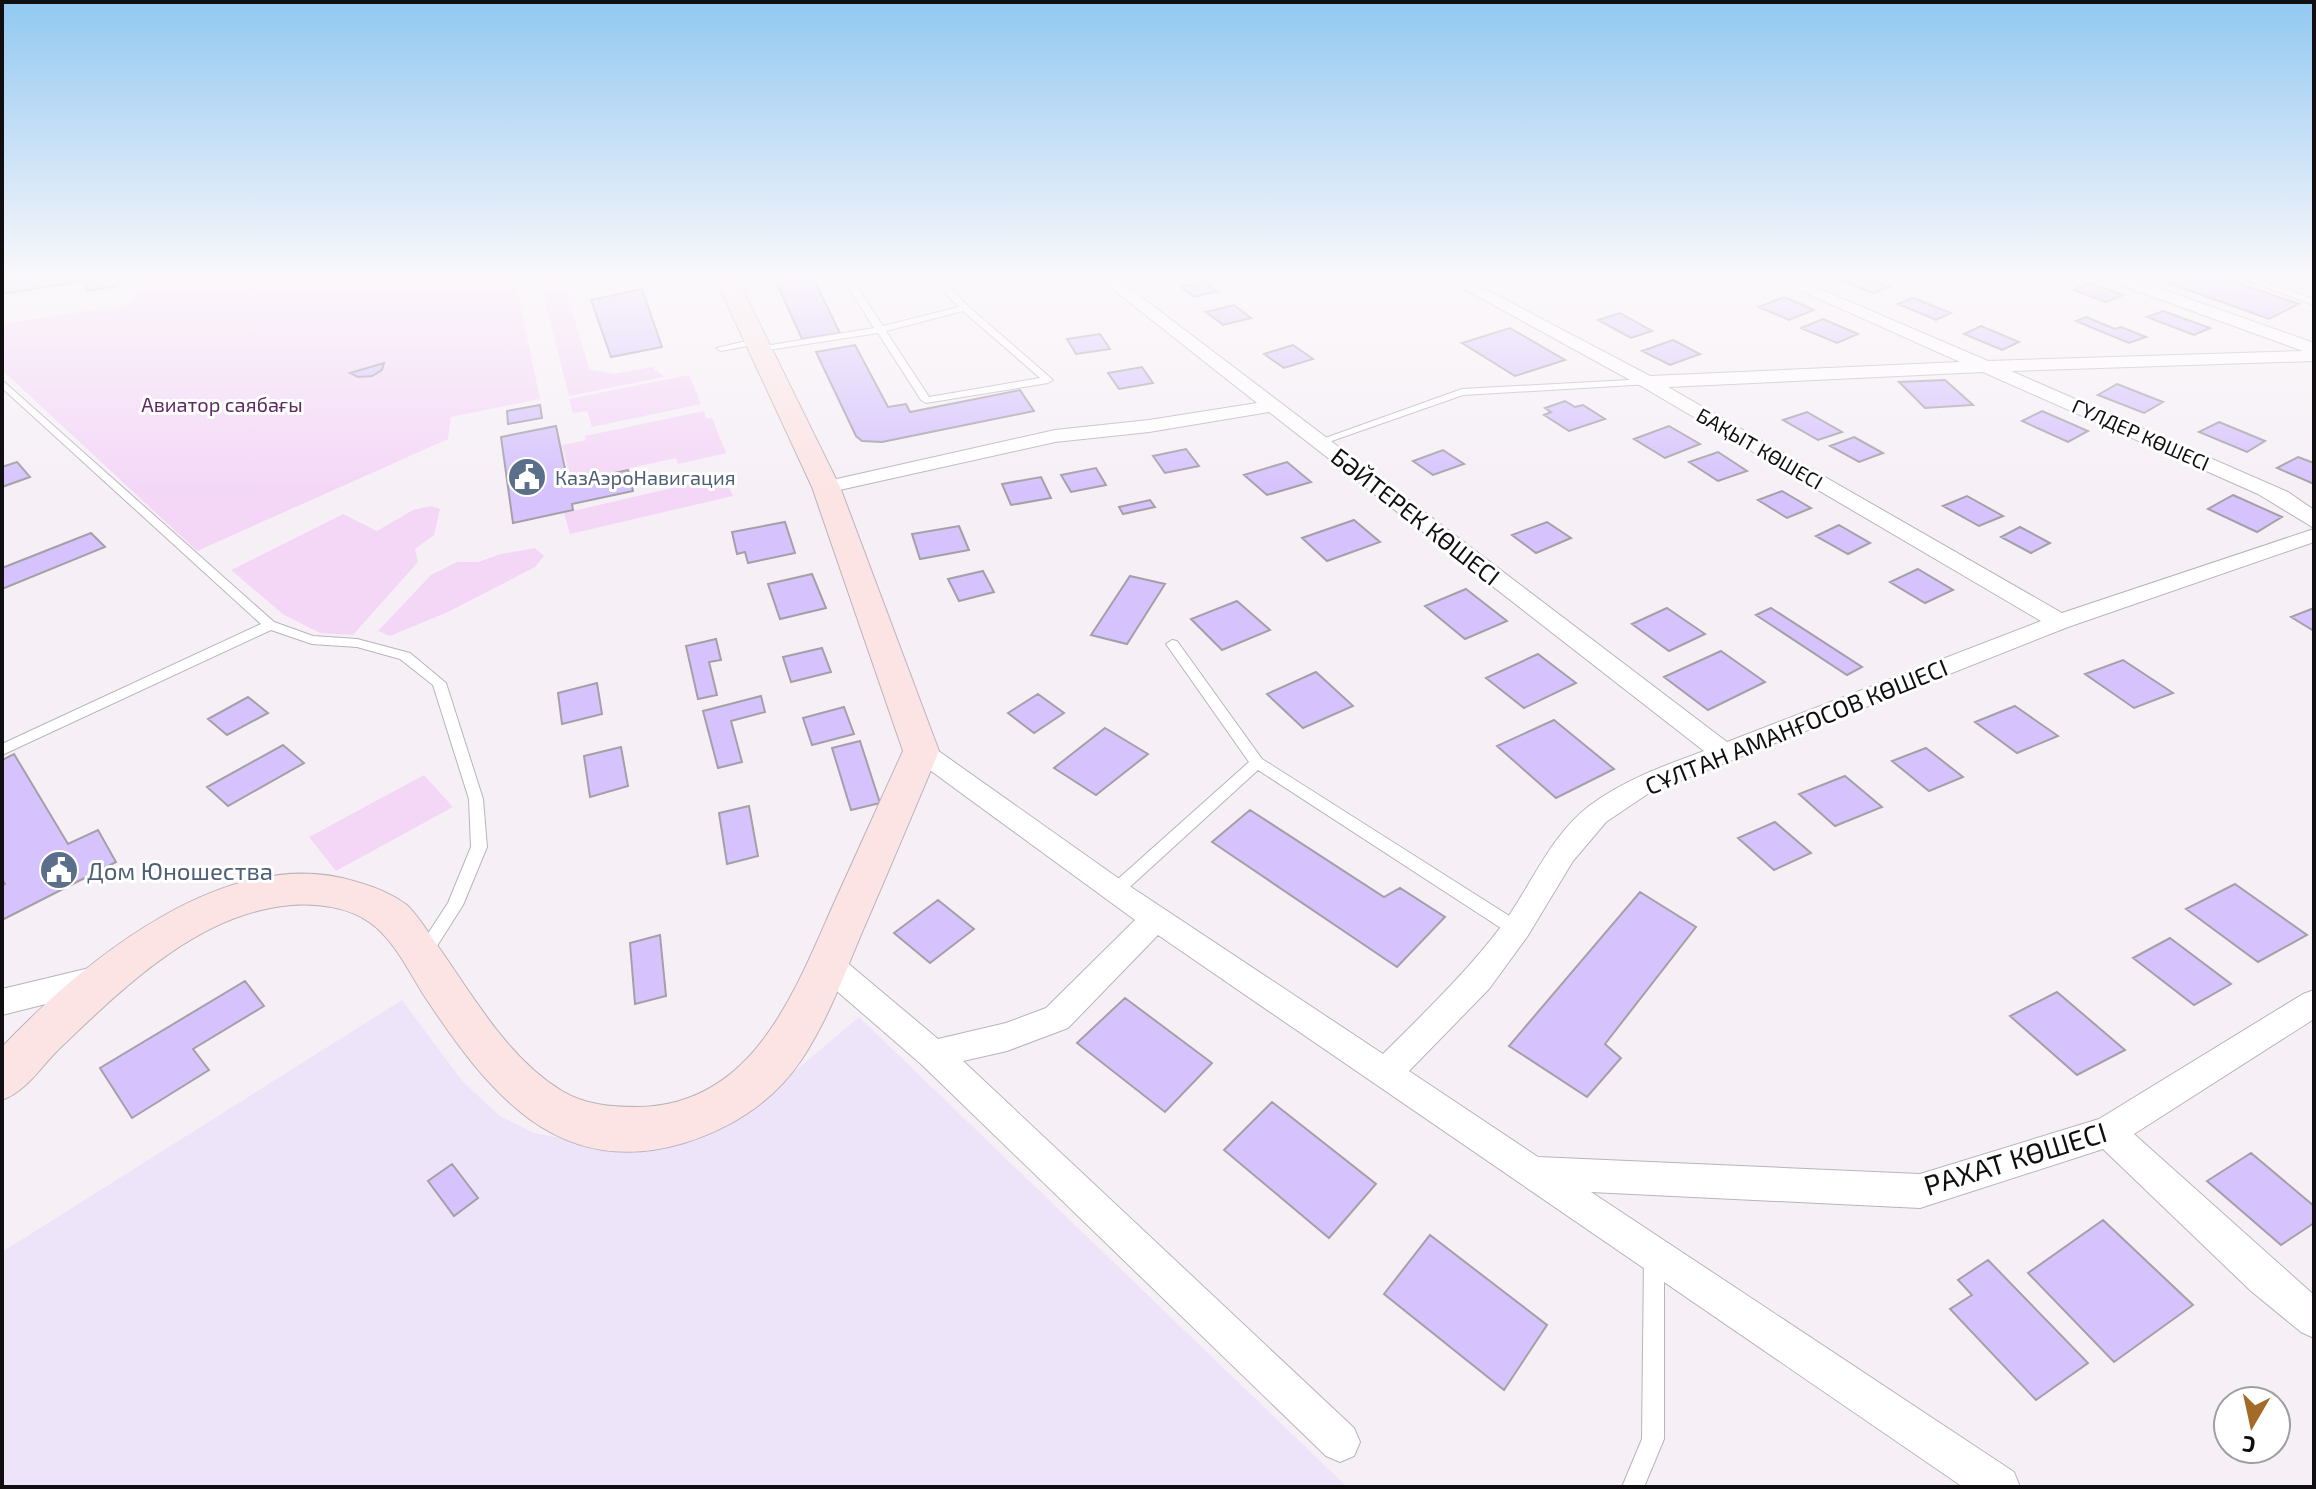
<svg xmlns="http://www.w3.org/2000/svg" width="2316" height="1489" font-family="'Exo 2',sans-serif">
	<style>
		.industrial { fill: #ede4f9 }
		.green { fill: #f4d7f7 }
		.building { fill: #d6c3fd; stroke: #a3a0a7; stroke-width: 2 }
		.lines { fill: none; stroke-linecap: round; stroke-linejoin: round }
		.lane-casing { stroke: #b9b4ba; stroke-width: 2 }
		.street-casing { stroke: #b9b4ba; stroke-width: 2 }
		.secondary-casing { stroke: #b9b4ba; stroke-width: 2 }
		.lane { fill: #fff; fill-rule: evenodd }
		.street { fill: #fff; fill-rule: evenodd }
		.secondary { fill: #fce4e4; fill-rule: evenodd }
		.labels { text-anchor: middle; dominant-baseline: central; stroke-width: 6; stroke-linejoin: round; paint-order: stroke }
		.far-park-label { font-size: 20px; fill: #5e2964; stroke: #fff }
		.far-street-label { font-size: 20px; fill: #100e10; stroke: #fff }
		.far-service-label { font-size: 20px; fill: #4e5e75; stroke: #fff; text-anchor: start }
		.street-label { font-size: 24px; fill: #100e10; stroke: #fff }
		.service-label { font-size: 24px; fill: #4e5e75; stroke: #fff; text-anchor: start }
		.near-street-label { font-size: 28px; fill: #100e10; stroke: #fff }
	</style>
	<rect width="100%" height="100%" fill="#f6f0f6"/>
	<path class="industrial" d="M402,1000L463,1082L500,1116L534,1133L622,1149L737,1120L859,1017L1347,1487H2V1252Z"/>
	<path class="green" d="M147,280H515L540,399L451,417L448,439L197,551L2,370V324L131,304Z
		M540,280H563L589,369L614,374L652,367L664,377L569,396Z
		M689,375L701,404L592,427L587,411L573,413L569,399Z
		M704,411L706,418H712L726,453L678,464L676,458L571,481L562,445L586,440L585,436Z
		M724,476L733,496L570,534L564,513Z
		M431,506L440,509L434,535L415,549L418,562L353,635L320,633L284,615L231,570L343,514L377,531L413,510Z
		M535,548L544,556L535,567L448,612L390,636L378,631L431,575L457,562H478L501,554Z
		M424,775L453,807L336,871L309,837Z"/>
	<path class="building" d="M5,280H89L2,294Z
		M90,280H120L118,286L86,291Z
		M775,280H814L840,333L802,339Z
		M1841,280H1871L1889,287L1873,293Z
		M2160,280H2229L2299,304L2269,319Z
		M1203,281L1217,291L1194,297L1181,287Z
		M2090,283L2123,295L2106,302L2073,290Z
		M642,289L662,347L611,357L591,300Z
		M1784,297L1814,310L1789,320L1759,307Z
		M1913,298L1951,313L1936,320L1898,304Z
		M1234,305L1251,318L1223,325L1206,312Z
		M2163,311L2210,328L2194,335L2147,317Z
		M1620,313L1652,331L1631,338L1598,320Z
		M2086,317L2115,329L2121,327L2146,337L2129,343L2076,321Z
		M1823,319L1858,334L1837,343L1801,328Z
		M1981,326L2019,342L2002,350L1964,334Z
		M1510,328L1565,360L1515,376L1462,343Z
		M1100,334L1110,349L1076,354L1067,339Z
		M1673,340L1700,354L1670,365L1642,351Z
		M855,345L888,407L906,404L910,412L1020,390L1034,411L882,442L862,441L856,436L816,352Z
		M1293,345L1313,359L1284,368L1264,354Z
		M384,363L382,370L372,376L358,377L350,373Z
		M1142,367L1153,383L1119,389L1108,373Z
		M1945,380L1973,405L1925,408L1899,382Z
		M2117,384L2163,402L2144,413L2098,395Z
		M1565,401L1575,407L1583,405L1605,419L1569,431L1544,415L1551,412L1545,408Z
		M540,405L542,418L508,424L507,411Z
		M2042,411L2088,431L2068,442L2022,421Z
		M1807,412L1842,432L1818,440L1783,420Z
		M2219,422L2265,441L2247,452L2199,432Z
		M556,426L568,483L628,470L633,491L572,504L573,510L513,523L501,437Z
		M1669,426L1700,444L1665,458L1634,439Z
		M1854,437L1883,453L1859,462L1830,446Z
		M1186,449L1199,466L1165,473L1153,456Z
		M1443,450L1464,464L1433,475L1413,461Z
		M1718,452L1747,471L1718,481L1689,462Z
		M2298,457L2314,463V484L2277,468Z
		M17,462L30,477L2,487V467Z
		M1287,462L1311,482L1267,495L1244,475Z
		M1096,468L1106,485L1071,492L1061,475Z
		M1041,477L1051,498L1011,505L1002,484Z
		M1782,491L1811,508L1787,518L1758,500Z
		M2233,495L2282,517L2257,532L2208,509Z
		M1967,496L2003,516L1979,526L1943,506Z
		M1150,500L1155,507L1123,514L1119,507Z
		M1354,520L1380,542L1327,561L1302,538Z
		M785,522L795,553L748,563L745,552L737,554L732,532Z
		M1547,522L1571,538L1536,553L1512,535Z
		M1839,525L1870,543L1848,554L1816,536Z
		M959,526L969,550L920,559L912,534Z
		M2020,527L2050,543L2031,553L2001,537Z
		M91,533L105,547L2,589V568Z
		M1918,569L1953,590L1925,603L1890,582Z
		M983,571L994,592L959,601L948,579Z
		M812,574L826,608L780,619L768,584Z
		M1130,576L1165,584L1127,644L1091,635Z
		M1466,589L1507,621L1465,639L1425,606Z
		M1237,601L1270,630L1222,650L1191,619Z
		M1667,608L1705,634L1669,651L1632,624Z
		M1771,608L1862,667L1847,675L1756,615Z
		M2314,608V631L2291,617Z
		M716,639L721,660L709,662L717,695L698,699L686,646Z
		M822,648L831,672L791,682L783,657Z
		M1721,651L1765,682L1708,710L1664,677Z
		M1538,654L1576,683L1524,708L1486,678Z
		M2123,660L2173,693L2134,708L2085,674Z
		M1316,672L1353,706L1303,728L1267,694Z
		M597,683L602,714L562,724L558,693Z
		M1038,694L1064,713L1034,733L1008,713Z
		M761,696L765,712L731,721L742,762L718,768L703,711Z
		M248,697L268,713L227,735L208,719Z
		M2015,706L2058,736L2017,753L1975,722Z
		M844,707L854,734L812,745L803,718Z
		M1554,720L1614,769L1556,798L1497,746Z
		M1105,728L1148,754L1096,795L1054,768Z
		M860,741L880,803L851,810L832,748Z
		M283,745L304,763L228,806L207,787Z
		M621,747L628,786L590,797L584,756Z
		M1926,748L1963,777L1929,791L1892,761Z
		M14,754L68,844L98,830L116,862L2,920V885L5,884L2,879V760Z
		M1845,776L1882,807L1835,826L1799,794Z
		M749,806L758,856L727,864L719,813Z
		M1250,810L1384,897L1400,888L1445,917L1397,967L1212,842Z
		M1775,822L1811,853L1774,870L1738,838Z
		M2235,884L2307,935L2258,962L2186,909Z
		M1640,892L1696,927L1605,1044L1621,1058L1587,1097L1509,1046Z
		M938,900L974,929L930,963L894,933Z
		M660,935L666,996L635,1004L630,943Z
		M2170,938L2231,984L2194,1005L2133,958Z
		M245,981L264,1006L193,1049L209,1070L132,1118L100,1068Z
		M2057,992L2125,1050L2077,1075L2010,1016Z
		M1125,998L1212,1063L1165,1112L1077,1043Z
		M1272,1102L1376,1184L1329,1238L1224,1150Z
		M2251,1153L2314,1206V1223L2281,1245L2207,1181Z
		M452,1164L478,1198L454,1216L428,1181Z
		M2103,1220L2193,1305L2114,1362L2028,1273Z
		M1430,1235L1547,1325L1504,1390L1384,1294Z
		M1988,1260L2088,1363L2036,1400L1950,1309L1972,1295L1958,1280Z"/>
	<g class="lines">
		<g class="lane-casing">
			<path id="lane" d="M844,280H852L883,326L959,307L933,280H942L968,306L1053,380L1048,383L926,403L921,400L878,333L756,352V348L759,347L874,328ZM963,311L1040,378L929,397L886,331Z
				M2246,280H2258L2314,299V305Z
				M755,339L760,342L758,344L721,351L716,348Z
				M1647,379L1650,380V384L1463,395L1323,444H1315L1314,442L1462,389Z
				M2,380L274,622L313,636L357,639L410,653L446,683L483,799L487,847L463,905L430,957L424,959L418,957L416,952L448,903L471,847L469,799L433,685L400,659L357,647L312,644L271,630L2,755V744L261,624L2,388Z
				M1172,640L1177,641L1262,759L1522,924L1524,929L1522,934L1516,935L1510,934L1258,770L1121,895L1115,897L1109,895L1107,891L1109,887L1249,762L1166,644Z
				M1654,1249L1661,1252L1664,1259V1439L1644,1487H1622L1642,1439L1644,1259L1647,1252Z"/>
		</g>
		<g class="street-casing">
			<path id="street" d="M1101,280H1119L1727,742L2041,621L1641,386L1448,280H1468L1650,376L1960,362L1777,280H1799L1988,361L2303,351L2115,283L2113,280H2136L2314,343V361L2011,371L2288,492L2314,510V528L2258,494L1983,372L1668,387L2062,613L2314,529V542L2068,627L1649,793L1606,822L1573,861L1527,937L1489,989L1409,1071L1538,1157L1920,1174L2099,1119L2303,994L2314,990V1019L2134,1134L2314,1295V1338L2301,1332L2251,1291L2103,1149L1920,1208L1591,1192L2014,1472L2020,1487H1963L1158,935L1068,1028L1007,1051L963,1061L1354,1428L1360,1442L1354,1456L1340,1462L1326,1456L921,1064L816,973L812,964L816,955L827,951L838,955L938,1039L1006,1023L1046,1008L1135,920L912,757L908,751L912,745L921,742L930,745L1125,883L1383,1054C1425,1012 1467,972 1503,924C1531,886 1550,836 1589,806C1624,780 1663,766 1704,751L1269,412L1149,432L1055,442L826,493L819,491L816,487L819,483L1055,430L1149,420L1257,403Z
				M98,966L109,970L113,979L109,988L2,1015V989Z"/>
		</g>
		<g class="secondary-casing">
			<path id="secondary" d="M716,280H738L840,487L939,751C913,813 887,875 860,937C843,978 827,1021 802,1059C774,1101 732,1128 684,1143C556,1181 487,1090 425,997C409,972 394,939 369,922C348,907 317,903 292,905C200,912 124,987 61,1047C42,1065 27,1091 2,1100V1047C85,960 228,841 357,882C375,887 392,894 407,905C420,918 429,934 440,949C474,998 509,1059 562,1091C586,1105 611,1107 638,1107C755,1105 795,990 835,901C858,851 880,801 903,751L812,487Z"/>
		</g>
		<use href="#lane" class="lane"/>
		<use href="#street" class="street"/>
		<use href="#secondary" class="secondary"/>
	</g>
	<linearGradient id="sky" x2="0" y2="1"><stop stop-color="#91c8f1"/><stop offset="0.57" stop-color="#fbf8fb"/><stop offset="1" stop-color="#fbf8fb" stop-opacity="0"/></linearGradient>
	<rect width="2316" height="488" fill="url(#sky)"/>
	<defs>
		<g id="civic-disc" transform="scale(2)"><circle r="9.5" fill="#5c6f8a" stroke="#fff"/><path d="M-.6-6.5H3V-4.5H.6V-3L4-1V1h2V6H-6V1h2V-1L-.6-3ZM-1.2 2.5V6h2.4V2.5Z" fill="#fff"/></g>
	</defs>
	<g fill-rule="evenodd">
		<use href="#civic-disc" x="527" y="477"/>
		<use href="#civic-disc" x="59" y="870"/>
	</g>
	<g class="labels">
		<g class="far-park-label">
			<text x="222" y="404">Авиатор саябағы</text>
		</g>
		<g class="far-street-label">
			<text transform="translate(2141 434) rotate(24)">ГҮЛДЕР КӨШЕСІ</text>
			<text transform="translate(1760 448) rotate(30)">БАҚЫТ КӨШЕСІ</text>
		</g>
		<g class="far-service-label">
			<text x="555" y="477">КазАэроНавигация</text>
		</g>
		<g class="street-label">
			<text transform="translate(1416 516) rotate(38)">БӘЙТЕРЕК КӨШЕСІ</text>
			<text transform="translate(1796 726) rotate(-22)">СҰЛТАН АМАНҒОСОВ КӨШЕСІ</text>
		</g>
		<g class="service-label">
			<text x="87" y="870">Дом Юношества</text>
		</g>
		<g class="near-street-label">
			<text transform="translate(2015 1158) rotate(-17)">РАХАТ КӨШЕСІ</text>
		</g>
	</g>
	<rect width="2316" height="1489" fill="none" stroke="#100e10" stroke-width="8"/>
	<g transform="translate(2252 1425) rotate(189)"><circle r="38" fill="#ffffff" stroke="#9f9f9f" stroke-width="2"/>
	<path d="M0-6L14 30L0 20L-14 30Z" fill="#a36a28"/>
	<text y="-12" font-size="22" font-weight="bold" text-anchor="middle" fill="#100e10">С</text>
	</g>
</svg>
